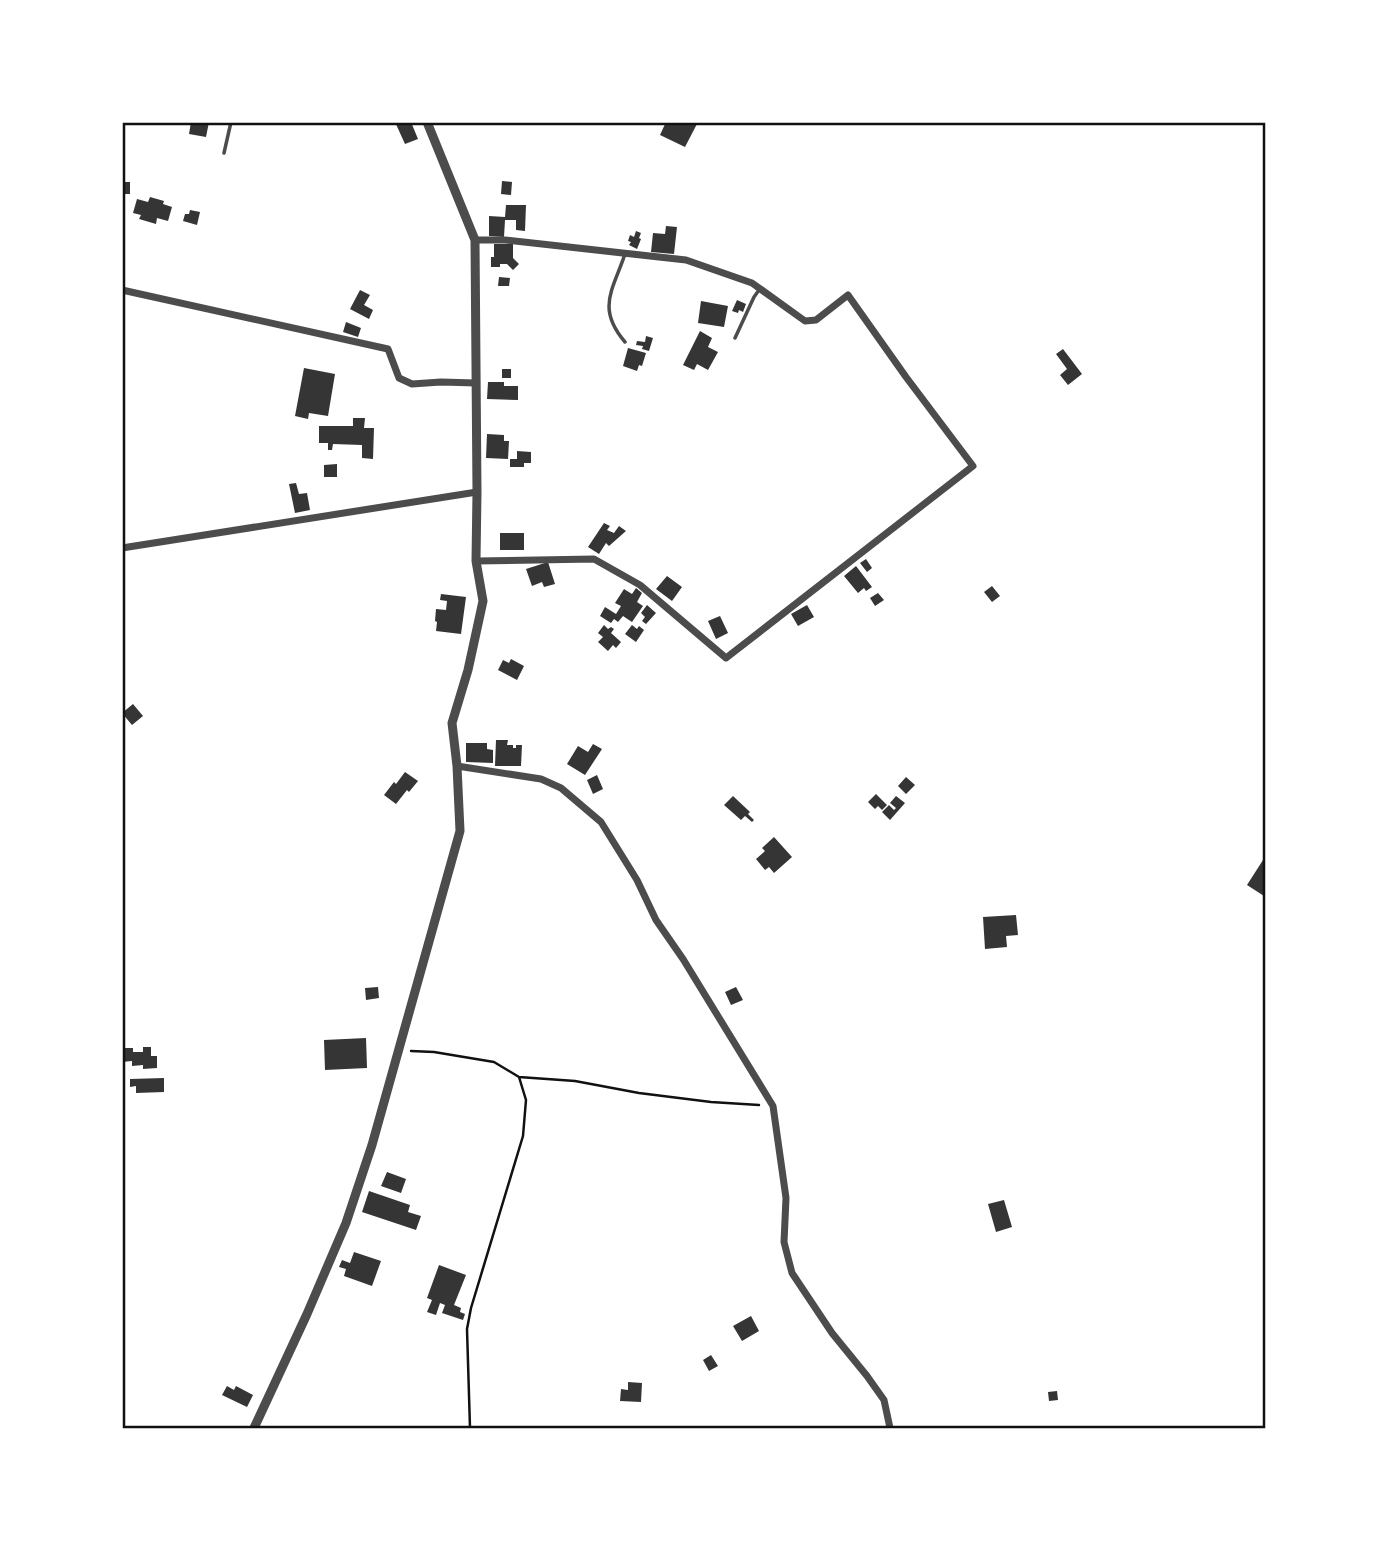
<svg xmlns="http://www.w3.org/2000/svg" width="1388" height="1551" font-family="Barlow,sans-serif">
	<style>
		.building { fill: #353535 }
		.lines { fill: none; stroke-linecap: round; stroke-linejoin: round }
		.path { stroke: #111; stroke-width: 2.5 }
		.service { stroke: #4c4c4c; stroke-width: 3.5 }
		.minor { stroke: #4c4c4c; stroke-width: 7 }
		.tertiary { stroke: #4c4c4c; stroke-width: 9 }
		.neatline { fill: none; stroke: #111; stroke-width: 2.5 }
	</style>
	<rect width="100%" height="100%" fill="#fff"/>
	<path class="building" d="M191,122H209L206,137L189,134Z
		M395,122H411L418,139L405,144Z
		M666,122H698L685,147L660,135Z
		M502,181L512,182L511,195L501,194Z
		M122,182H130V194H122Z
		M150,197L164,201L163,204L172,207L168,221L157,218L156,224L139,219L141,215L133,213L137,199L148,202Z
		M506,205H526L525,231L516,230V220H505L504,237L489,236V216L505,217Z
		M190,210L200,212L197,225L183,221L185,214H189Z
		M666,226L677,227L674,254L651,252L653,233L665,234Z
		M636,231L641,233L639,238L641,239L637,249L629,245L631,242L628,241L630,235L634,237Z
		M494,244H513V258L519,264L513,270L507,264H500V267H491V257H494Z
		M499,277L510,278L509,286H498Z
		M360,290L370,295L364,305L373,310L369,319L350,309Z
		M737,300L746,304L743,312L739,310L738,313L732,311Z
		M701,301L728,306L724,327L698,323Z
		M346,322L361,328L358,337L343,332Z
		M700,331L712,338L708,347L718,352L708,370L697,364L694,370L683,365Z
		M646,336L653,338L649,351L642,349L643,346L636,345L637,341L645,342Z
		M628,348L646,353L642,366L639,365L637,371L623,366Z
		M1063,349L1082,374L1068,385L1060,375L1067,369L1056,354Z
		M304,368L335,374L328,416L309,413L308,419L295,416Z
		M502,369H511V378H502Z
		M488,382H504V386H518V400L487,399Z
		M353,418H365L364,428H374L373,459L362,458V445L333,444L332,450H328V443H319V426H353Z
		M487,434L504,435V441H509L508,459L486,458Z
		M517,451L531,452V463H524V467H510V459H517Z
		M337,464V477H324V465Z
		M296,483L299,494L307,493L310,510L295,513L289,484Z
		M604,523L610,526L607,530L614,533L619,526L626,531L609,546L606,543L599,554L588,547Z
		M500,533H524V550H500Z
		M866,559L872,568L867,572L860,563Z
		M548,562L555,584L544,587L542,582L532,586L526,569Z
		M856,566L872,587L866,591L864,588L858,593L844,576Z
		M667,576L682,587L672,601L656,589Z
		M992,586L1000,596L992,602L984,592Z
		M636,588L642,593L637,602L643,606L632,622L623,616L618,622L614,619L611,623L600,616L605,607L616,614L621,606L615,603L624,589L632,594Z
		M878,593L884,600L875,606L870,598Z
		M441,594L466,597L461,634L436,631L437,622L435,621L436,609L446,610L447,601L440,600Z
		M647,605L656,613L646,624L642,621L645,617L641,613Z
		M807,605L814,617L798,626L791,614Z
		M720,616L728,633L716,639L708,621Z
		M604,625L608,629L611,627L614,629L611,633L621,642L616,648L613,645L608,651L598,642L603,637L598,633Z
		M632,625L637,629L639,626L644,630L636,642L625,634Z
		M511,659L524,666L517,680L498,670L503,660L509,663Z
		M133,704L143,716L132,725L122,713Z
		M496,740H508L507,745H513V748H516V745H522L521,766H495Z
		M466,743H487V749L493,750V763L466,762Z
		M593,744L602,749L585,775L567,764L578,746L588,752Z
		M405,772L418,781L409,792L407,790L396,804L384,795L394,782L396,784Z
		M597,775L603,789L593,794L587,780Z
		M906,777L915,785L906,794L898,786Z
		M876,794L887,805L882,810L878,806L875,809L868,802Z
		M733,796L750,812L748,814L754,820L752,822L745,816L741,820L724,805Z
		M896,796L905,803L890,820L882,812L889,805L894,810L896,808L890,803Z
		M774,837L792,857L774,873L769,867L765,870L756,859L765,851L762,848Z
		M1263,860L1266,861V894L1264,896L1247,885Z
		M1016,915L1018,935L1006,936L1007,947L985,949L983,917Z
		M378,987L379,998L366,1000L365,988Z
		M736,987L743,1000L731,1005L725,992Z
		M366,1038L367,1068L325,1070L324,1040Z
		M143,1047H151V1056H157V1068L143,1069V1065L132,1066V1061L122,1062V1048H133V1052H143Z
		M164,1078V1092L136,1093V1086L130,1087V1079Z
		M387,1172L406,1179L401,1193L381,1186Z
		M369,1191L410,1205L408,1212L421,1216L416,1230L362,1212Z
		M1004,1200L1012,1227L996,1232L988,1204Z
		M354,1252L381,1261L372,1286L344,1276L346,1269L339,1267L342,1260L350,1263Z
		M439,1265L466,1275L454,1305L461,1308L460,1312L465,1314L463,1320L442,1313L445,1305L440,1303L436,1315L427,1312L432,1300L427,1298Z
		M751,1316L759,1331L742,1341L733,1326Z
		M711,1355L718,1366L709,1371L703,1360Z
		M628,1382L642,1383L641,1402L620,1401L621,1389L628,1390Z
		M227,1386L234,1390L236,1386L253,1395L247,1407L222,1395Z
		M1057,1391L1058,1400L1049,1401L1048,1392Z"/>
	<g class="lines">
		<path class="path" d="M411,1051L434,1052L494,1062L519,1077L526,1100L523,1136L471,1308L467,1329L470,1428
			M519,1077L575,1081L639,1093L711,1102L759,1105"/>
		<path class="service" d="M224,153L231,122
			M625,254C613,290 596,308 625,342
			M735,338L754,297L759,290"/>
		<path class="minor" d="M475,240H505L686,260L752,283L805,321L816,320L848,295L906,377L973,466L726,658L640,585L594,559L476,561
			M122,290L388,349L399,378L412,384L441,382L476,383
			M122,548L477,492
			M457,766L541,779L561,788L601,822L637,880L656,920L683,959L773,1106L786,1198L784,1242L792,1273L832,1333L867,1376L884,1400L890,1428"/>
		<path class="tertiary" d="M254,1428L307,1314L346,1223L372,1145L460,831L457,766L452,723L468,670L483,601L476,561L477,492L475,240L427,122"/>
	</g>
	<rect width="1388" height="1551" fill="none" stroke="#ffffff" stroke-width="248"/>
	<rect x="124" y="124" width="1140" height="1303" class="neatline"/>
</svg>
